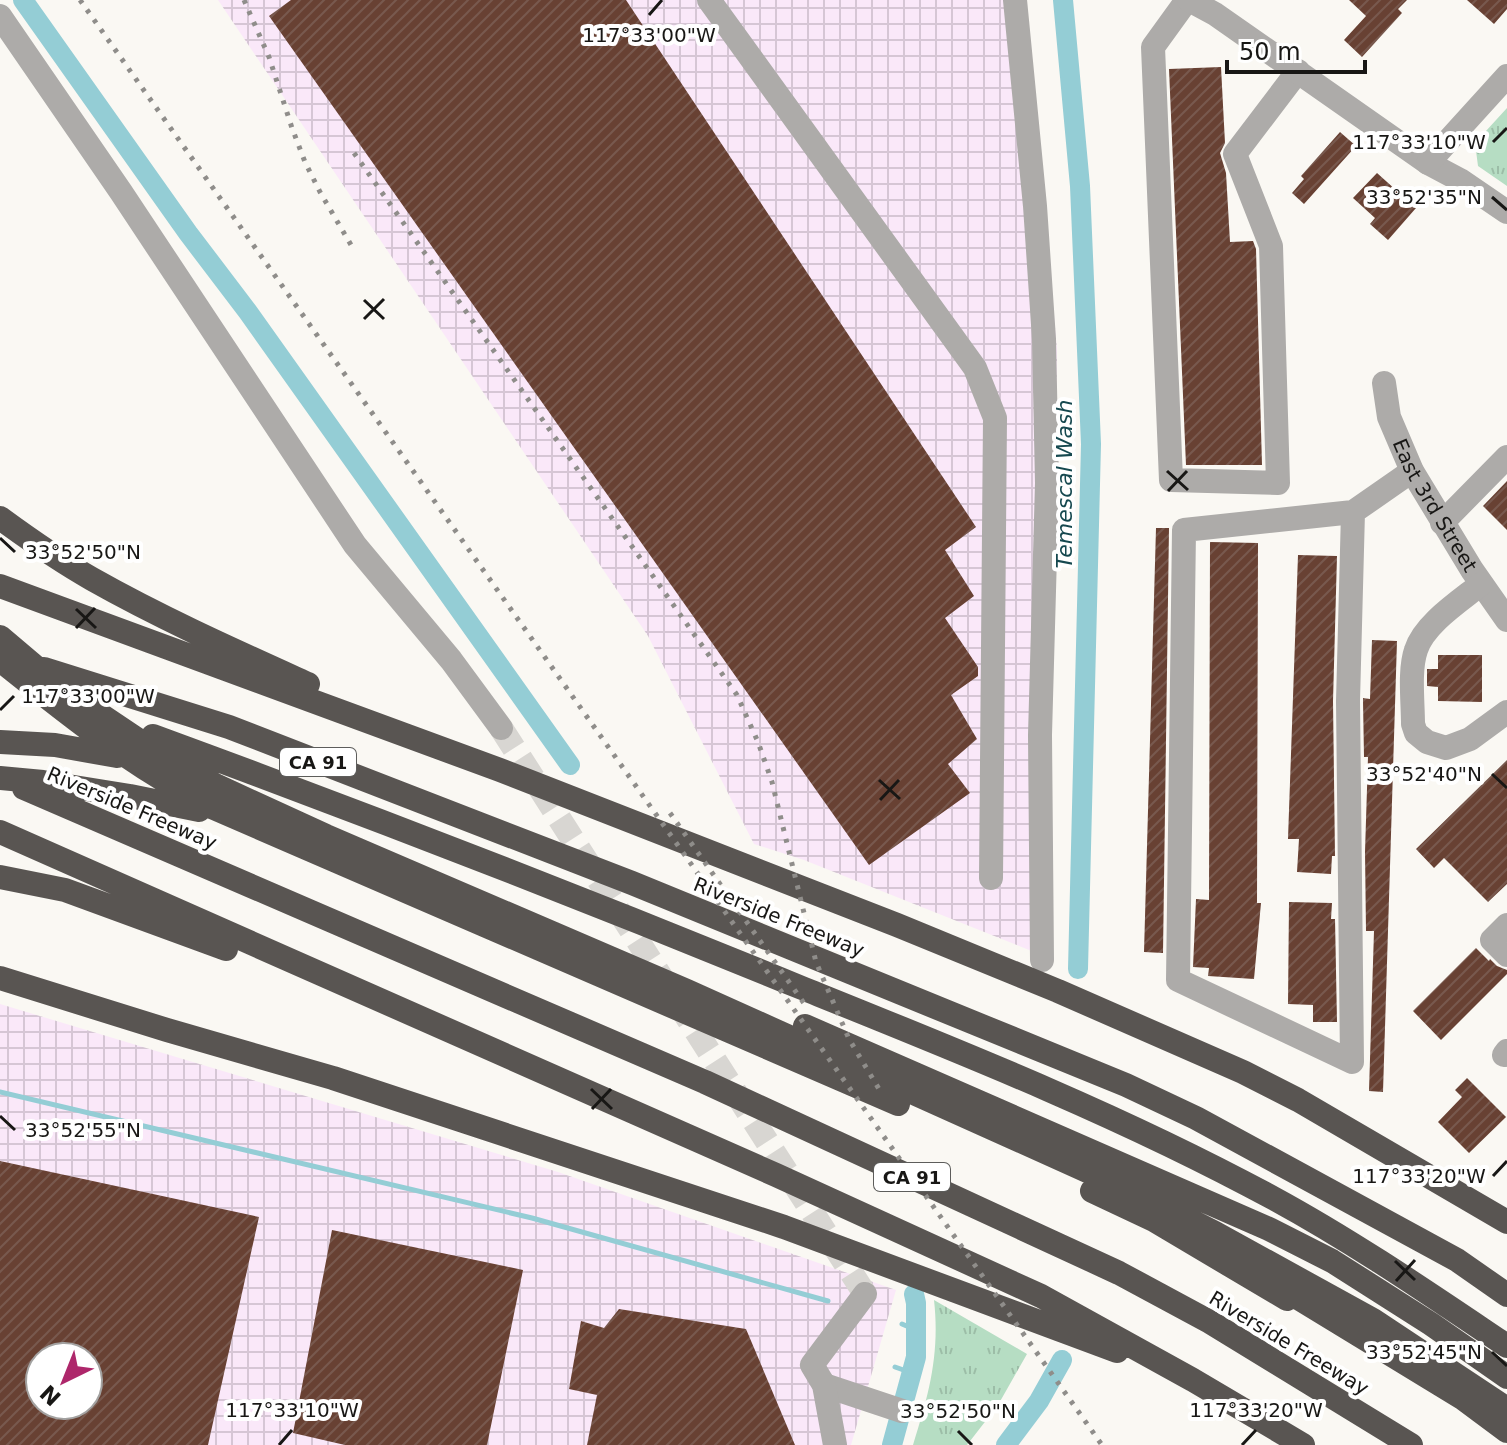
<svg xmlns="http://www.w3.org/2000/svg" width="1507" height="1445" font-family="'DejaVu Sans',sans-serif">
	<style>
		.industrial { fill: url(#industrial-grid); fill-rule: evenodd }
		.grass { fill: url(#grass-tufts) }
		.lines { fill: none; stroke-linecap: round; stroke-linejoin: round }
		.stream { stroke: #94cdd5; stroke-width: 5 }
		.canal { stroke: #94cdd5; stroke-width: 20 }
		.building { fill: url(#building-hatch); fill-rule: evenodd }
		.minor-tunnel { stroke: #d8d6d2; stroke-width: 24; stroke-dasharray: 24 12; stroke-linecap: butt }
		.minor { stroke: #adaba9; stroke-width: 24 }
		.highway { stroke: #595552; stroke-width: 24 }
		.rail { stroke: #8f8d8a; stroke-width: 5; stroke-dasharray: 4 8; stroke-linecap: butt }
		.ticks { fill: none; stroke: #181715; stroke-width: 3 }
		.labels { text-anchor: middle; dominant-baseline: central; stroke-width: 8; stroke-linejoin: round; paint-order: stroke }
		.shield { fill: #fff; stroke: #5d5d5b; stroke-width: 2 }
		.shield-label { font-size: 18px; font-weight: bold; fill: #181715 }
		.street-label { font-size: 20px; fill: #181715; stroke: #fff }
		.water-label { font-size: 22px; font-style: italic; fill: #15484f; stroke: #fff }
		.ticks-label { font-size: 20px; text-anchor: middle; fill: #181715; stroke: #fff; stroke-width: 8; stroke-linejoin: round; paint-order: stroke }
	</style>
	<defs>
		<pattern id="industrial-grid" width="8" height="8" patternUnits="userSpaceOnUse" patternTransform="scale(2)"><rect width="8" height="8" fill="#fae8f9"/><path d="M0 4h8M4 0v8" fill="none" stroke="#d6c6d5"/></pattern>
		<pattern id="grass-tufts" width="24" height="20" patternUnits="userSpaceOnUse" patternTransform="scale(2)"><rect width="24" height="20" fill="#b6ddc3"/><path d="M3 7l-1-3M5 7V3M7 7l1-3M15 17l-1-3M17 17v-4M19 17l1-3" fill="none" stroke="#9cbda7"/></pattern>
		<pattern id="building-hatch" width="6" height="6" patternUnits="userSpaceOnUse" patternTransform="scale(2)"><rect width="6" height="6" fill="#684133"/><path d="M-1 1l2-2M0 6l6-6M5 7l2-2" fill="none" stroke="#78594e"/></pattern>
	</defs>
	<rect width="100%" height="100%" fill="#faf8f3"/>
	<path class="industrial" d="M218,0H1026L1057,350L1055,561L1044,956L804,860L754,844L648,636Z
		M0,1004L558,1172L896,1290L851,1445H0ZM40,1357H88V1405H40Z"/>
	<path class="grass" d="M1507,108V186L1478,166L1475,143Z
		M934,1300L1027,1354L998,1405L967,1445H913C929,1394 940,1354 934,1300Z"/>
	<g class="lines">
		<path class="stream" d="M0,1092L532,1218L828,1301
			M902,1324L916,1330
			M895,1367L912,1373"/>
		<path class="canal" d="M23,0L188,233L248,312L570,765
			M1063,0L1080,186L1091,444L1078,969
			M892,1445L916,1357V1303L914,1294
			M1006,1445L1039,1401L1062,1360"/>
	</g>
	<path class="building" d="M291,0H626L976,527L945,550L974,596L945,618L978,667V676L951,695L977,739L948,764L970,793L869,865L269,16Z
		M1349,0H1407L1398,9L1402,13L1362,57L1344,40L1366,16Z
		M1467,0H1507V9L1494,24Z
		M1221,67L1225,143L1220,153L1226,173L1230,242L1253,241L1256,249L1262,465H1186L1169,69Z
		M1340,132L1356,146L1304,204L1292,193L1304,179L1301,176Z
		M1377,173L1416,208L1388,240L1370,224L1375,218L1353,198Z
		M1507,481V530L1483,506Z
		M1156,528H1169L1163,953L1144,952Z
		M1210,542L1258,543L1257,903H1261L1254,979L1208,976L1209,968L1193,967L1196,899L1209,900Z
		M1298,555L1337,556L1333,701L1335,856H1332L1331,874L1297,872L1299,839H1288Z
		M1372,640L1397,641L1383,1092L1369,1091L1374,931H1366L1365,852L1368,757H1364L1363,701V698L1370,699Z
		M1438,655H1482V702L1438,701V687L1427,686V669H1438Z
		M1507,760V884L1488,902L1444,858L1434,868L1416,849Z
		M1289,902L1332,903L1331,919H1335L1337,1022H1313V1005L1288,1004Z
		M1476,948L1489,961L1490,959L1497,966L1507,970V974L1441,1040L1413,1011Z
		M1467,1078L1506,1117L1469,1153L1438,1122L1462,1097L1455,1090Z
		M0,1161L259,1217L208,1445H0ZM40,1357H88V1405H40Z
		M332,1230L523,1270L487,1445H345L293,1433Z
		M619,1309L746,1329L795,1445H587L597,1395L569,1389L581,1321L604,1328Z"/>
	<g class="lines">
		<path class="minor-tunnel" d="M501,728L865,1294"/>
		<g class="minor">
			<path d="M709,0L975,368L995,418L991,878"/>
			<path d="M1015,0L1035,206L1044,339L1047,483L1040,735L1042,960"/>
			<path d="M1187,0L1153,47L1171,480L1278,483L1271,246L1235,154L1298,71"/>
			<path d="M1189,0L1215,14L1428,163L1460,180L1507,212"/>
			<path d="M0,16L121,192L355,545L451,660L501,728"/>
			<path d="M1428,163L1507,76"/>
			<path id="s1" d="M1384,383L1389,417L1412,471L1472,570L1507,620"/>
			<path d="M1353,512L1184,530L1178,980L1352,1062L1348,701L1353,512L1412,471"/>
			<path d="M1442,523L1507,457"/>
			<path d="M1481,584C1460,601 1424,624 1416,650C1409,670 1413,702 1413,724L1416,733L1427,742L1446,748L1470,739L1507,712"/>
			<path d="M1507,925L1492,940L1507,955"/>
			<path d="M1504,1055L1507,1051"/>
			<path d="M824,1385L902,1411"/>
			<path d="M835,1445L824,1385L812,1365L865,1294"/>
		</g>
		<path class="highway" d="M0,518C30,540 60,561 92,579C161,618 235,651 308,684
			M0,586L500,770L897,925L1058,991L1243,1072L1298,1100L1507,1222
			M0,637L59,687L138,740L217,786L326,836L687,991L1134,1192L1215,1233L1373,1320L1507,1409
			M0,660C70,716 133,767 214,808L898,1104
			M44,669L229,727L632,883L1126,1085L1196,1118L1457,1260L1507,1295
			M153,736C371,816 587,900 802,988C961,1052 1122,1116 1273,1198C1354,1242 1431,1295 1507,1346
			M0,742L55,745L117,756
			M0,778L43,782L130,796L199,810
			M24,788L705,1082L1119,1273L1210,1322L1411,1445
			M0,832L776,1175L1041,1296L1193,1380L1303,1445
			M0,877L65,890L226,949
			M0,978L167,1030L333,1078L784,1227L1117,1351
			M805,1026L1269,1229L1332,1261L1431,1324L1507,1377
			M1092,1191L1160,1223
			M1147,1216L1287,1299
			M1277,1285L1464,1399L1507,1431"/>
		<path class="rail" d="M80,0L1102,1445
			M244,0L269,57L292,128L305,162L320,192L351,245
			M354,153L737,695L758,742L772,782L816,962L849,1039L879,1089
			M670,813L808,1009"/>
	</g>
	<path class="ticks" d="M649,15L662,0M1493,142L1507,128M1492,197L1507,210M364,300L384,319M364,319L384,299M1167,471L1188,490M1168,491L1187,471M0,538L15,552M76,609L96,628M76,628L95,608M0,710L14,696M1492,774L1507,788M879,780L900,799M880,800L899,780M591,1089L612,1109M592,1109L611,1089M0,1116L15,1130M1493,1176L1507,1161M1395,1261L1415,1280M1396,1281L1415,1260M1492,1352L1507,1366M958,1431L972,1445M279,1445L292,1430M1242,1445L1256,1430"/>
	<g class="labels">
		<g class="shield">
			<rect x="280" y="748" width="76" height="28" rx="6"/>
			<rect x="874" y="1163" width="76" height="28" rx="6"/>
		</g>
		<g class="shield-label">
			<text x="318" y="762">CA 91</text>
			<text x="912" y="1177">CA 91</text>
		</g>
		<g class="street-label">
			<text stroke="none"><textPath href="#s1" startOffset="134">East 3rd Street</textPath></text>
			<text transform="translate(132 808) rotate(23)">Riverside Freeway</text>
			<text transform="translate(779 917) rotate(22)">Riverside Freeway</text>
			<text transform="translate(1289 1343) rotate(31)">Riverside Freeway</text>
		</g>
		<g class="water-label">
			<text transform="translate(1064 484) rotate(-90)">Temescal Wash</text>
		</g>
	</g>
	<g class="ticks-label">
		<text x="649" y="42">117°33'00"W</text>
		<text x="1419" y="149">117°33'10"W</text>
		<text x="1424" y="204">33°52'35"N</text>
		<text x="83" y="559">33°52'50"N</text>
		<text x="88" y="703">117°33'00"W</text>
		<text x="1424" y="781">33°52'40"N</text>
		<text x="83" y="1137">33°52'55"N</text>
		<text x="1419" y="1183">117°33'20"W</text>
		<text x="1424" y="1359">33°52'45"N</text>
		<text x="292" y="1417">117°33'10"W</text>
		<text x="1256" y="1417">117°33'20"W</text>
		<text x="958" y="1418">33°52'50"N</text>
	</g>
	<g transform="translate(64 1381) rotate(223)"><circle r="38" fill="#ffffff" stroke="#a3a2a1" stroke-width="2"/>
	<path d="M0-6L14 30L0 20L-14 30Z" fill="#ae276b"/>
	<text y="-12" font-size="22" font-weight="bold" text-anchor="middle" fill="#181715">N</text>
	</g>
	<path d="M1227 60v12h138v-12" fill="none" stroke="#181715" stroke-width="4"/>
	<text x="1239" y="60" font-size="24" fill="#181715" stroke="#ffffff" stroke-width="6" paint-order="stroke">50 m</text>
</svg>
